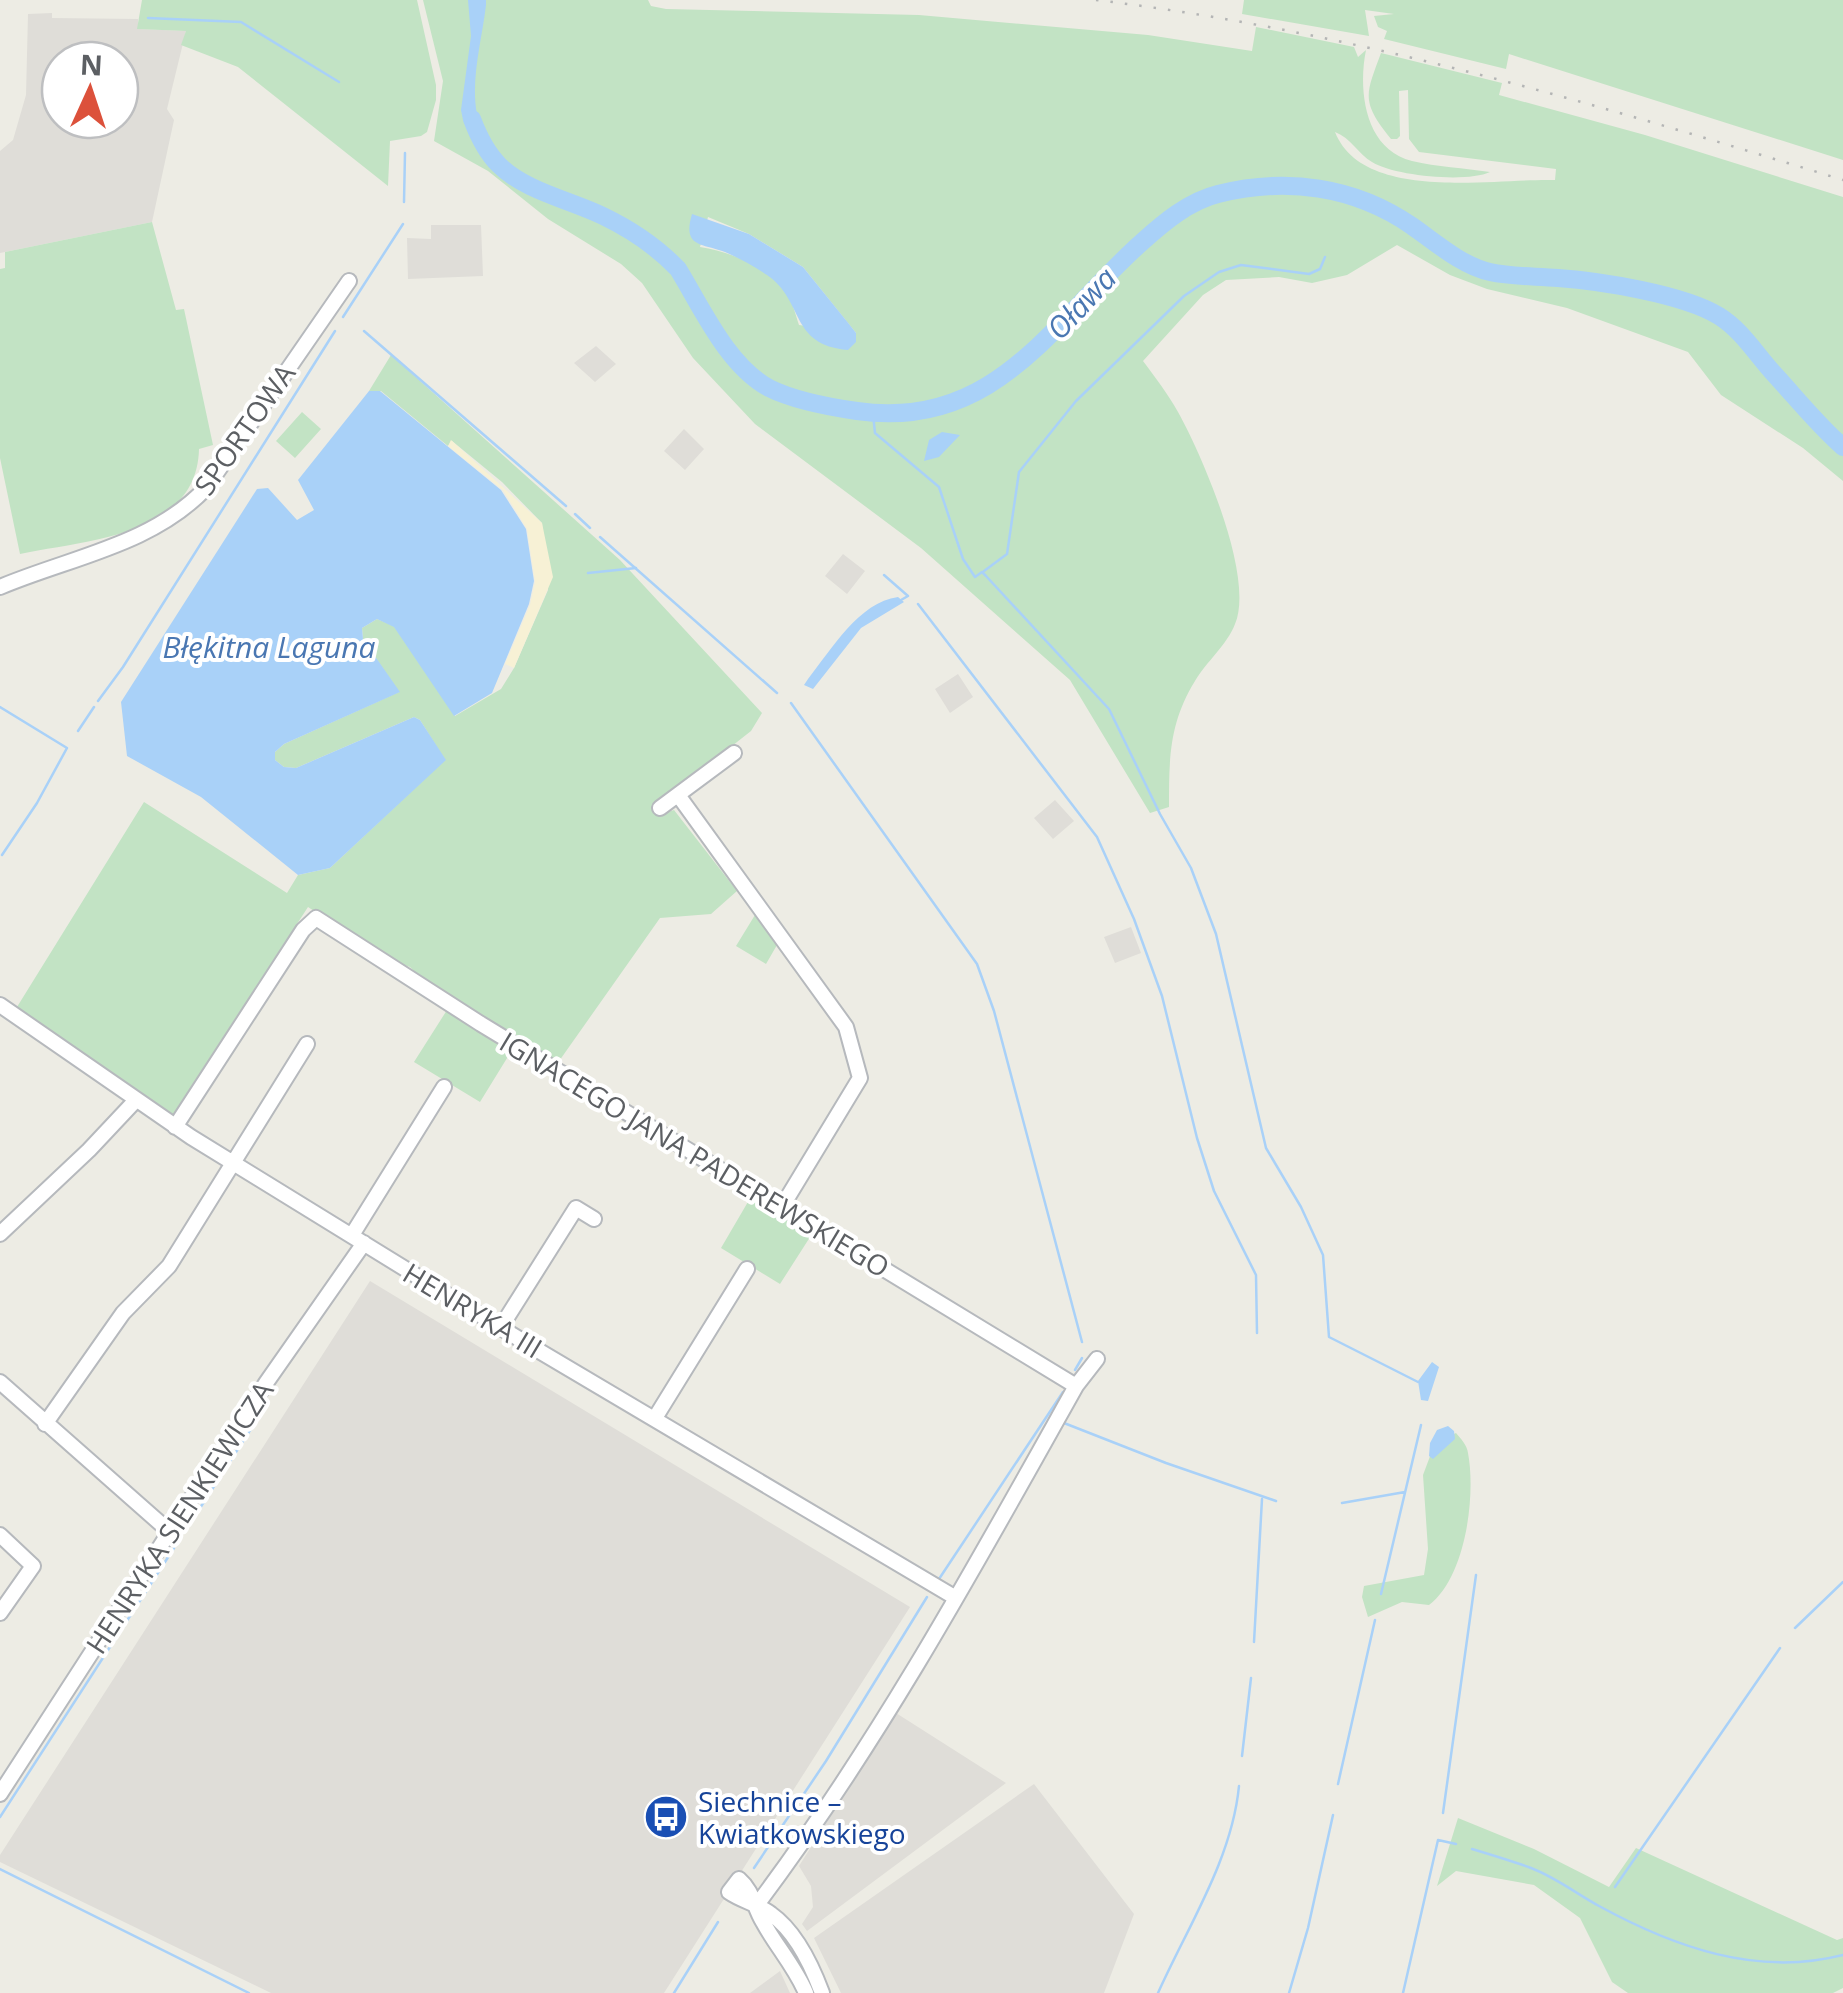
<svg xmlns="http://www.w3.org/2000/svg" width="1843" height="1993" font-family="'Open Sans',sans-serif">
	<style>
		.industrial { fill: #dfddd8; fill-rule: evenodd }
		.green { fill: #c2e3c4; fill-rule: evenodd }
		.sand { fill: #f7f1d5 }
		.water { fill: #a9d1f8 }
		.lines { fill: none; stroke-linecap: round; stroke-linejoin: round }
		.stream { stroke: #a9d1f8; stroke-width: 2.5 }
		.river { stroke: #a9d1f8; stroke-width: 18 }
		.minor-casing { stroke: #b6b9bd; stroke-width: 18 }
		.minor { stroke: #fff; stroke-width: 14 }
		.rail { stroke: #b4b5b5; stroke-width: 2.5; stroke-dasharray: 2.5 12; stroke-linecap: butt }
		.labels { text-anchor: middle; dominant-baseline: central; stroke-width: 8; stroke-linejoin: round; paint-order: stroke }
		.street-label { font-size: 28px; fill: #5c5f63; stroke: #fff }
		.transit-label { font-size: 28px; fill: #164399; stroke: #fff; text-anchor: start }
		.water-label { font-size: 30px; font-style: italic; fill: #4a77b2; stroke: #fff }
	</style>
	<rect width="100%" height="100%" fill="#edece4"/>
	<path class="industrial" d="M52,13V18L138,19V29L186,31L167,109L174,120L152,222L0,253V151L13,140L26,95L28,14ZM60,60H120V120H60Z
		M431,225H481L483,276L408,279L407,238L431,239Z
		M596,346L616,364L595,382L574,363Z
		M684,429L704,449L685,470L664,451Z
		M843,554L865,571L847,594L825,576Z
		M958,674L973,697L950,713L935,689Z
		M1055,800L1074,821L1053,839L1034,818Z
		M1131,927L1141,953L1115,963L1104,937Z
		M370,1281L910,1607L664,1993H271L0,1862V1855Z
		M896,1713L1006,1783L807,1931L802,1924L813,1907L811,1886L799,1866Z
		M1034,1784L1134,1914L1104,1993H841L814,1938Z
		M780,1971L790,1993H750Z"/>
	<path class="green" d="M142,0H417L436,85V100L427,132L421,136L390,141L388,186L238,67L181,45L186,31L137,29Z
		M423,0H648L651,6L666,9L919,15L1148,35L1252,51L1256,27L1354,47L1358,57L1366,50C1358,89 1364,149 1412,161C1437,167 1464,168 1490,172C1467,183 1394,176 1372,162C1358,154 1351,138 1335,132C1363,203 1494,178 1555,180L1556,169L1419,152L1409,139L1408,90L1399,91L1400,136L1397,139H1391C1360,101 1366,94 1381,53L1502,83L1499,95L1645,135L1843,197V481L1803,448L1721,395L1688,352L1567,308L1487,289L1450,275L1397,245L1347,275L1312,283L1279,277L1226,280L1203,295L1143,361C1155,377 1168,394 1178,412C1202,455 1255,577 1235,624C1227,645 1206,662 1195,681C1169,723 1169,759 1169,807L1150,813L1070,680L921,548L755,424L693,358L642,283L621,264L548,219L488,171L434,141L443,81ZM708,217L749,234L803,267L856,333L799,325C795,313 792,299 784,289C764,266 729,251 700,247Z
		M1244,0H1843V160L1509,54L1506,69L1384,39L1387,31L1378,27L1374,16L1394,14L1365,10L1369,36L1242,14Z
		M152,222L176,310L184,309L213,445L199,449C197,537 85,540 20,554L0,458V269L5,268V252Z
		M391,355L620,560L762,713L751,731L657,805L663,814L674,810L737,891L711,914L660,918L557,1064L438,995L410,967L387,959L308,907L172,1116L17,1007L144,802L287,893L298,875L330,868L445,760L420,720L414,717L296,768L284,767L275,760V752L284,744L399,692L363,639L362,628L377,619L394,626L455,716L501,689L514,668L548,590L542,523L502,482L452,441L448,446L381,391H369Z
		M302,412L321,429L295,458L276,441Z
		M755,915L777,945L766,964L736,946Z
		M447,1010L512,1050L480,1102L414,1062Z
		M752,1195L812,1234L780,1284L721,1248Z
		M1456,1433C1461,1439 1467,1445 1468,1453C1476,1495 1466,1577 1429,1605L1402,1602L1368,1617L1362,1597L1364,1586L1424,1575L1428,1549L1423,1475L1435,1443Z
		M1458,1818L1534,1849L1609,1887L1636,1848L1837,1940L1843,1938V1988L1833,1993H1628L1612,1982L1580,1918L1534,1885L1456,1871L1437,1886Z"/>
	<path class="sand" d="M451,440L542,523L553,577L514,668L505,664L530,605L535,582L527,529L503,490L448,446Z"/>
	<path class="water" d="M468,0H486V5C481,48 465,96 484,136L476,141L463,120L461,110L471,36Z
		M692,214L749,234L803,267L849,324L856,333V342L848,350C789,345 805,301 767,275C754,266 739,258 725,252C702,243 682,248 692,214Z
		M369,391H380L501,490L526,529L534,581L529,604L492,693L454,716L394,627L377,619L362,628L363,639L400,692L284,744L275,752V760L284,767L296,768L414,717L420,720L446,760L330,868L298,875L201,797L127,756L121,702L257,489L268,488L297,520L314,510L298,480Z
		M942,432L960,435L939,457L924,461L929,440Z
		M898,597L904,602L861,628L813,689L804,685L808,679C831,650 859,602 898,597Z
		M1432,1362L1439,1367L1428,1401L1421,1400L1418,1381Z
		M1448,1426L1454,1431L1455,1439L1433,1459L1429,1456L1430,1443L1437,1430Z"/>
	<g class="lines">
		<path class="stream" d="M148,18L241,22L339,82
			M404,202L405,153
			M343,317L403,224
			M364,331L566,506
			M873,414L875,433L939,487L963,559L975,577L982,572L986,576L1109,709L1160,814L1191,868L1216,934L1266,1148L1301,1207L1323,1255L1329,1337L1418,1382
			M575,514L590,528
			M600,537L777,693
			M984,571L1007,554L1019,472L1076,401L1184,296L1219,272L1241,265L1309,274L1320,269L1325,257
			M588,573L636,568
			M884,575L908,596L901,600
			M918,604L1097,837L1134,919L1162,996L1197,1138L1214,1191L1256,1275L1257,1333
			M98,701L123,667L335,331
			M791,703L977,964L994,1011L1082,1342
			M0,707L67,748L37,803L2,855
			M78,731L94,707
			M1075,1370L1082,1358
			M1064,1423L1166,1463L1276,1501
			M1342,1503L1405,1492
			M191,1522L263,1410
			M939,1579L1063,1392
			M1381,1594L1421,1425
			M1795,1628L1843,1582
			M1254,1642L1262,1499
			M1242,1756L1251,1678
			M1338,1784L1375,1620
			M1443,1813L1476,1575
			M0,1817L174,1548
			M1472,1849C1492,1855 1512,1861 1531,1868C1555,1877 1577,1894 1599,1906C1674,1947 1757,1977 1843,1955
			M754,1868L826,1761L927,1597
			M0,1869L249,1993
			M1615,1887L1780,1648
			M674,1993L718,1922
			M1158,1993C1188,1926 1232,1859 1239,1786
			M1289,1993L1308,1928L1333,1815
			M1403,1993L1438,1840L1456,1844"/>
		<path class="river" d="M472,119C478,135 486,152 499,165C525,191 570,200 603,216C630,229 657,247 678,269C702,308 727,365 769,388C795,401 829,407 857,411C996,431 1053,321 1142,242C1163,223 1189,201 1218,194C1286,177 1354,186 1412,226C1435,242 1462,266 1490,272C1512,277 1535,276 1558,278C1600,281 1683,294 1719,316C1743,331 1757,356 1776,376C1798,400 1818,425 1843,447"/>
		<g class="minor-casing">
			<path id="minor" d="M0,587C71,557 152,545 206,488L349,281
				M678,795L846,1027L860,1078L783,1205
				M660,808L734,753
				M0,1005L191,1137L524,1342L956,1598
				M175,1127L303,930L316,918L481,1024L1076,1386
				M0,1234L89,1150L136,1100
				M352,1235L444,1087
				M501,1327L576,1208L594,1219
				M0,1382L170,1532
				M655,1418L747,1269
				M45,1424L123,1313L169,1266L307,1044
				M0,1535L33,1566L0,1613
				M0,1794L266,1383L364,1243
				M756,1906C878,1744 977,1563 1076,1386L1097,1359
				M806,1993C795,1967 776,1946 763,1922C753,1906 754,1892 739,1879L729,1892C742,1901 758,1904 771,1914C795,1931 812,1966 822,1993"/>
		</g>
		<use href="#minor" class="minor"/>
		<path class="rail" d="M1096,0C1354,31 1596,104 1843,180"/>
	</g>
	<defs>
		<g id="bus-disc" transform="scale(2.25)"><circle r="9.5" fill="#1a4fb4" stroke="#fff"/><path d="M-5-6H5V4H4V6H2V4H-2V6H-4V4H-5ZM-3.5-4V0h7V-4ZM-3.5 1.2v1.5H-2V1.2ZM2 1.2v1.5H3.5V1.2Z" fill="#fff"/></g>
	</defs>
	<g fill-rule="evenodd">
		<use href="#bus-disc" x="666" y="1817"/>
	</g>
	<g class="labels">
		<g class="street-label">
			<text transform="translate(244 429) rotate(-55)">SPORTOWA</text>
			<text transform="translate(695 1154) rotate(31)">IGNACEGO JANA PADEREWSKIEGO</text>
			<text transform="translate(473 1310) rotate(31)">HENRYKA III</text>
			<text transform="translate(179 1517) rotate(-57)">HENRYKA SIENKIEWICZA</text>
		</g>
		<g class="transit-label">
			<text x="698" y="1801">Siechnice –<tspan x="698" dy="32">Kwiatkowskiego</tspan></text>
		</g>
		<g class="water-label">
			<text transform="translate(1081 303) rotate(-47)">Oława</text>
			<text x="269" y="646">Błękitna Laguna</text>
		</g>
	</g>
	<g transform="translate(90 90) rotate(3)"><circle r="48" fill="#ffffff" stroke="#bebfc1" stroke-width="2.5"/>
	<path d="M0-8L18 38L0 25L-18 38Z" fill="#dc513b"/>
	<text y="-15" font-size="28" font-weight="bold" text-anchor="middle" fill="#5c5f63">N</text>
	</g>
</svg>
